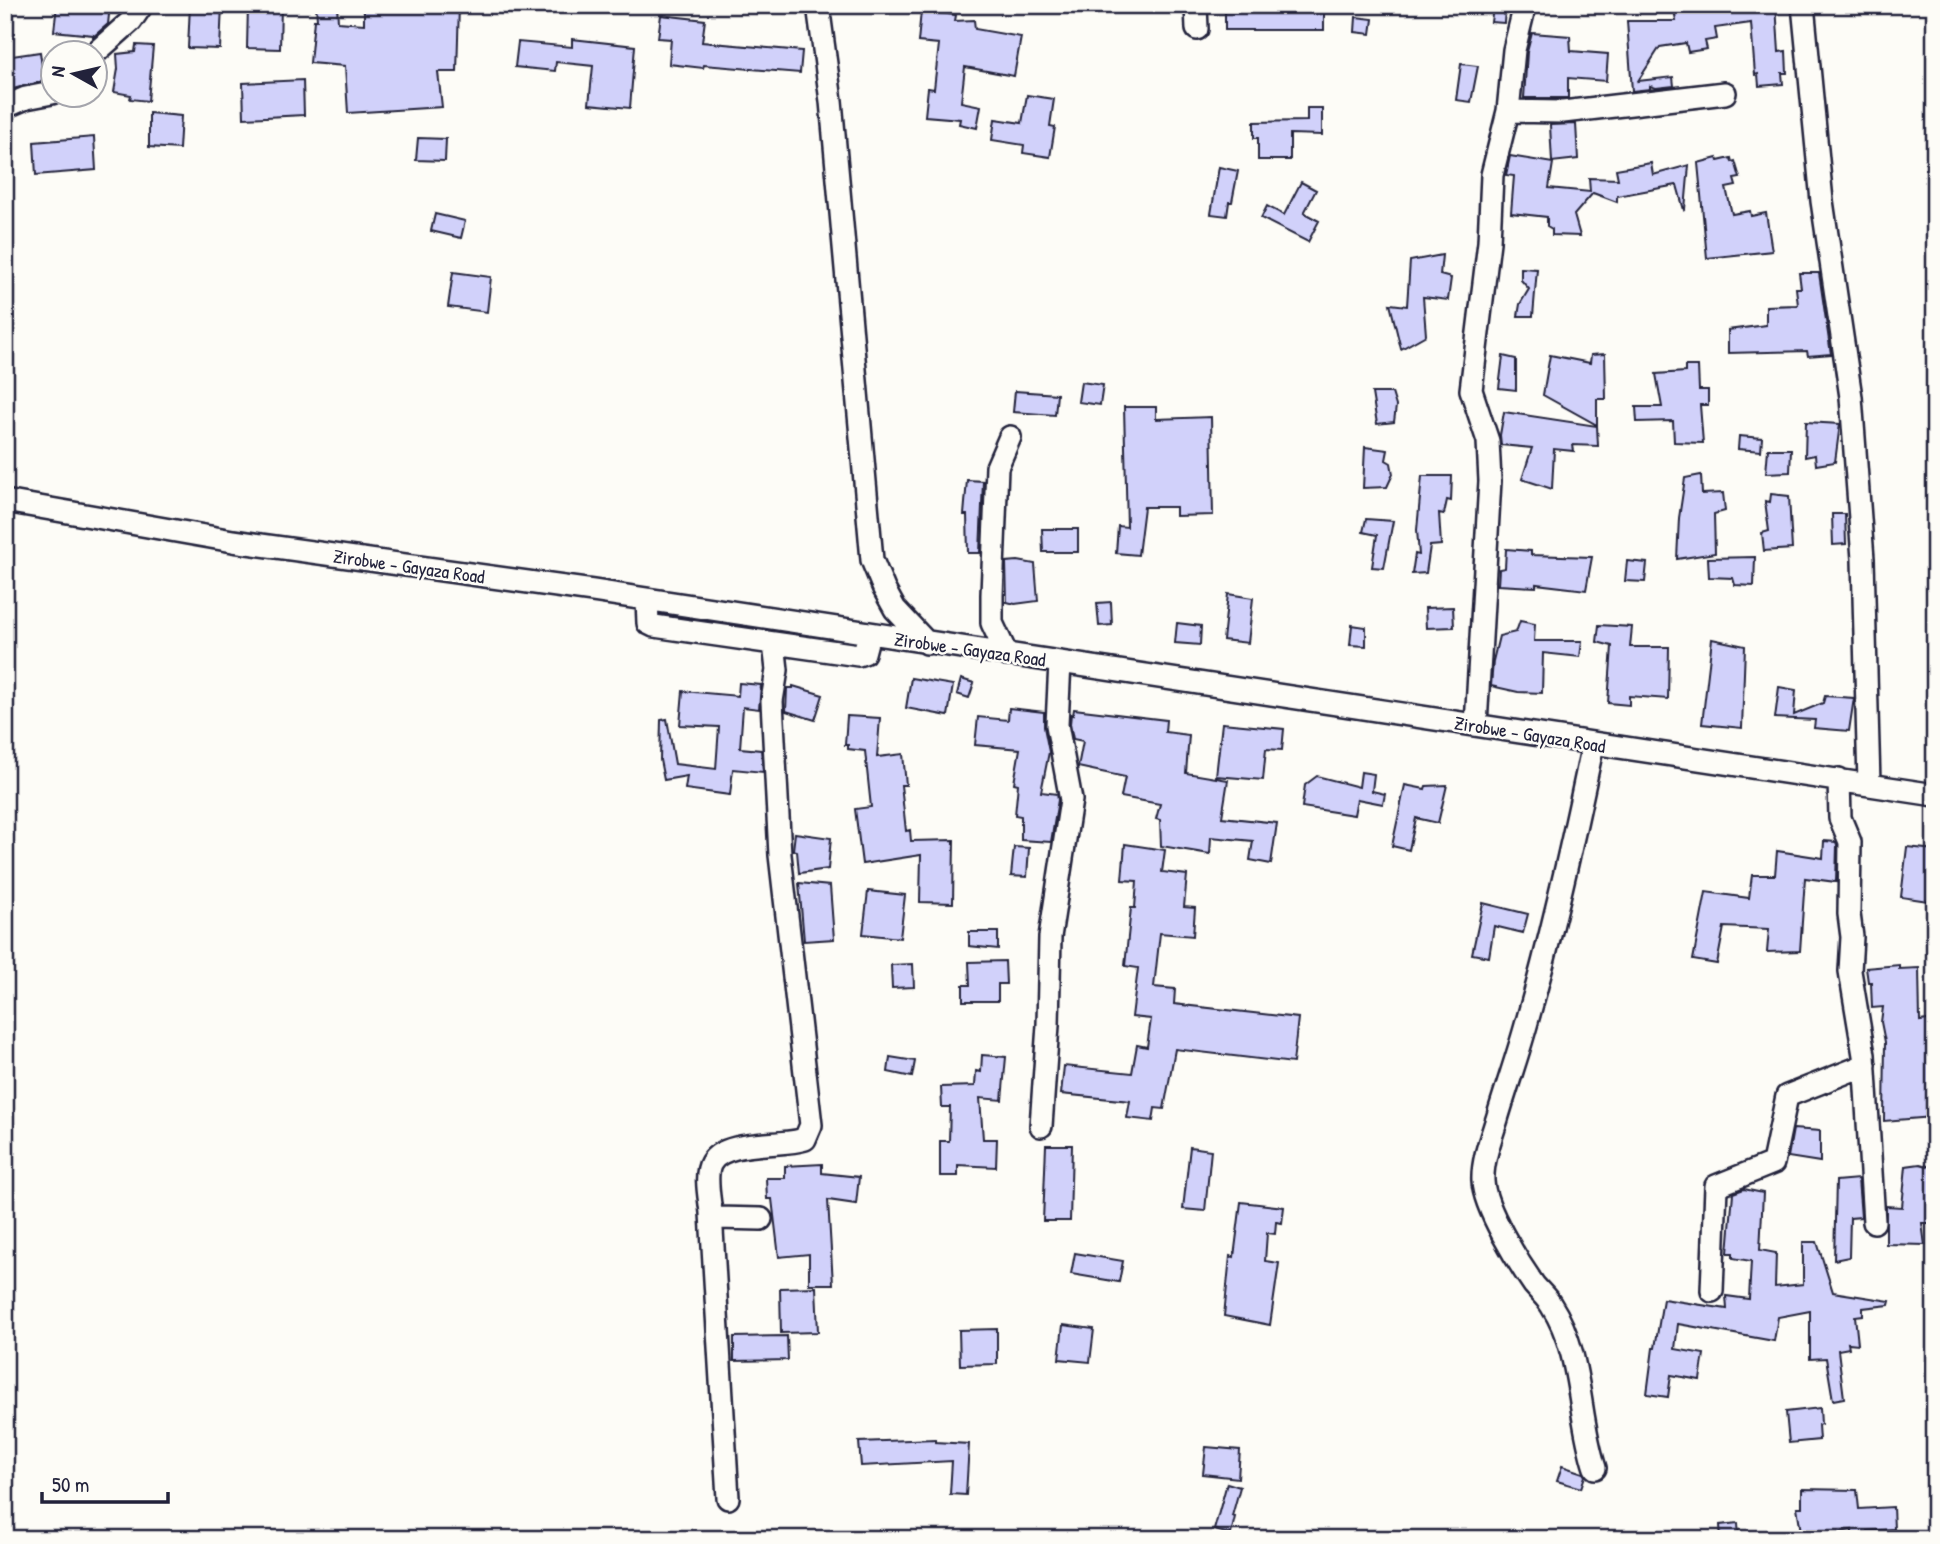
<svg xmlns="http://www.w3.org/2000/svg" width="1940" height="1544" font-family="'Patrick Hand',sans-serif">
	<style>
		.building { fill: #d1d1fa; stroke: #22223b; stroke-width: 2 }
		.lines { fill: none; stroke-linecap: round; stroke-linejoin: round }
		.minor-casing { stroke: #22223b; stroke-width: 26 }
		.minor { stroke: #fdfcf7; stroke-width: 21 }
		.labels { text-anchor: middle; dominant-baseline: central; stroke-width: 5; stroke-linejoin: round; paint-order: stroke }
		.street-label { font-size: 19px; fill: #22223b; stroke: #fdfcf7 }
	</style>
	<rect width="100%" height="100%" fill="#fdfcf7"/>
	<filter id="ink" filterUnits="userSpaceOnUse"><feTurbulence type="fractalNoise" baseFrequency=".0143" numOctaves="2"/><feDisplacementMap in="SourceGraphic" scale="14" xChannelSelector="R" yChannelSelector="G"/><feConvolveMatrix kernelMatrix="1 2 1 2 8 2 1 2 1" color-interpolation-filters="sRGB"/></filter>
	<g filter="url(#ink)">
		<path class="building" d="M57,5H110L108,24L93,37V35L54,31Z
			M190,5H222L220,49L188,48Z
			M248,5H281L280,49L247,48Z
			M316,5H337L338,22L364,24V5H396V7L459,5L457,72H438L442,107L348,113L345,66L310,63L314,20H317Z
			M1697,5H1776L1779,52L1786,51L1787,73H1782L1783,84L1759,86L1758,74L1755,75L1751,23L1715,28L1717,39L1705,41L1707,49L1688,52L1686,43L1660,47L1638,81L1673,77L1674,86L1656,88L1650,86V89L1632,91L1627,21H1676L1674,9Z
			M1493,7L1505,8L1504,23L1491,22Z
			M921,11L956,15L955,21L974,20L975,29L1021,37L1014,76L965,67L961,102L981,106L977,128L959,124L960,119L925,116L928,88L934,89L939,44L918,42Z
			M1225,12H1324V30H1225Z
			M661,15L705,20L702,42L802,51L800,73L704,65L703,68L669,64L671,39L658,38Z
			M1356,17L1373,19L1371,34L1355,32Z
			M1532,33L1570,36L1571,51L1608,54L1606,81L1568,78V98H1524L1527,52Z
			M572,39L635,46L630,108L589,104L593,66L556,62L555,71L515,67L518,42L572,47Z
			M136,45L153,46L148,101L130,99L131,95L114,92L118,69L117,54L135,52Z
			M40,52L44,81L5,91V57Z
			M1461,64L1478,66L1471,102L1456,100Z
			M303,80L304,115L244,118L243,83Z
			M1027,95L1054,99L1050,126L1055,127L1050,157L1023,153L1024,145L992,140L995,119L1022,123Z
			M1307,108H1322V135L1290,134V160H1258V138H1254V122L1307,121Z
			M149,113L181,116L179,149L149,147Z
			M1576,124L1578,159L1552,162L1550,125Z
			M94,137L96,170L36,175L34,142Z
			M418,138L446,139L445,161L416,160Z
			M1510,156L1553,163L1549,188L1590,192L1589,178L1618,179L1616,169L1651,163L1653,175L1689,165L1685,209L1684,210L1677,185L1617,196V202L1593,193L1574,215L1580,236L1552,235V229L1547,226V217L1511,213L1514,176L1506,175Z
			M1717,158L1718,161L1731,158L1732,162L1735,161L1740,178L1734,179L1736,186L1726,188L1732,214L1750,211L1751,216L1766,213L1772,251L1707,258L1698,163Z
			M1219,167L1238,171L1232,202H1229L1227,216L1211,214Z
			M1301,182L1316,190L1304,213L1319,221L1308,242L1261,218L1267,206L1284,215Z
			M435,214L465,221L461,238L431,231Z
			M1442,255L1440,275L1451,278L1448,300L1423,297L1426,335L1401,349L1390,304L1407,306L1410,261Z
			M1521,268L1537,269L1533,316H1518L1520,304L1529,289L1521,280Z
			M453,272L491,277L487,312L448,307Z
			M1799,273H1819L1831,354L1808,356L1807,351L1728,353V330L1766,325V306L1798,305L1796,288H1801Z
			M1605,354L1606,399H1597V425L1543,395L1550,355L1590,363L1591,355Z
			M1503,356L1516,359V390L1499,388Z
			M1685,366H1698L1699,390H1708V405H1700L1703,443L1674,442L1673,421L1637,422L1636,407H1662L1656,374L1685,372Z
			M1081,382L1103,385L1100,405L1078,402Z
			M1015,391L1057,394L1055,415L1013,412Z
			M1372,393H1392L1396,406L1394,422L1377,424Z
			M1124,407H1156V419L1211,417L1213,515L1176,516V507H1144L1138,555L1116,553L1118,526L1127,527Z
			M1504,412L1597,426L1598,446L1573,445L1574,451L1554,449L1552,489L1522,479L1532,448L1501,445L1500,435Z
			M1806,422L1840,424L1835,462L1816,465L1815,455L1805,457Z
			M1739,436L1762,438L1761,451L1738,449Z
			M1365,447L1388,450L1386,460L1391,463L1393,474L1387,487L1363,488Z
			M1768,449H1791L1790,472L1766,473Z
			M1701,475L1702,494L1723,493L1725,511L1714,514L1715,553L1677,559L1679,518L1685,478Z
			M1422,476H1452L1451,501L1447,500L1444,514L1439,513L1441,545L1430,546L1426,573L1412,574L1415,554L1419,555L1417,530Z
			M967,480L983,481L980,553H968L967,515H964Z
			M1771,494L1789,496L1792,549L1764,551L1762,533L1769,531L1765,501L1770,502Z
			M1832,514H1845L1846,544L1833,545Z
			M1366,519L1393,521L1384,568L1372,567L1377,535L1363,532Z
			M1042,529H1078V552H1043Z
			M1506,549L1531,551V555L1592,557L1586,590L1536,584V587L1498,585L1499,569L1505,568Z
			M1755,557L1754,586L1735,585L1733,578L1709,577L1708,558Z
			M1018,561L1035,564L1038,601L1015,604L1007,602L1006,562Z
			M1627,561L1647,563L1645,582L1625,581Z
			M1228,594L1253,598L1248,643L1223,640Z
			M1111,602L1112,625L1099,626L1097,603Z
			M1453,607L1454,627L1426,628L1425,608Z
			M1520,621L1535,624L1534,641H1582L1580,657L1543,653L1542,693L1518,692L1491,686L1493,661L1499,636L1516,632Z
			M1177,623L1201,626L1200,645L1175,643Z
			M1352,625L1366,627V646L1350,645Z
			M1599,625L1632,627L1630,647H1669L1668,699L1629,696V705L1608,703L1612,646L1597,642Z
			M1712,639L1745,646L1742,728L1702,724Z
			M911,678L953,685L948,716L906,708Z
			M961,679L974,683L969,698L957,694Z
			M739,683L761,685L759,709L743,707L740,748L761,750L763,772L733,769L730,795L685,789L687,776L664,780L660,760L661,720L667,719L675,764L716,769L719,727L680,725L683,691L738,696Z
			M793,686L823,695L815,720L786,711L787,688H793Z
			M1779,687L1796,690L1794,715L1823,703L1825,696L1854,698L1849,731L1814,728L1815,720L1775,718Z
			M1009,708L1044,712V727L1049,752L1041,792L1057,794L1058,800L1051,842L1021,840V816L1015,815L1018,784L1014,783L1020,749L975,745L978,717L1008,720Z
			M1074,709L1166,720L1165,732L1189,735L1186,773L1228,780L1222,817L1277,823L1271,864L1250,860L1253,841L1211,837L1210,854L1161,846L1160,820L1156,819L1160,804L1121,797L1125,777L1078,767L1083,741L1073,739L1070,724L1071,714L1073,715Z
			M847,716L880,718L877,757L903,754L906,785H901L906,831L910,830L911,841L954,840L953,903L920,902L921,855L862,864L855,809L871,807L865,751L848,749V745H845Z
			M1222,723L1284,729L1282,750L1266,749L1263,780L1216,776Z
			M1361,772L1374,774L1372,791L1385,794L1383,804L1357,799L1354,815L1302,807L1305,785L1317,776L1359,787Z
			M1405,785L1425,789L1426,786L1447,785L1438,823L1416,818L1409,850L1392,846Z
			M795,833L831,838L828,869L799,873L797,851L793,850Z
			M1824,841L1836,842L1837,845L1836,882L1805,878L1800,951L1767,952L1769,929L1724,927L1717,964L1693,960L1706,892L1749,898L1752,875H1775L1777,851L1823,858Z
			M1125,844L1165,850L1162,872L1187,875L1184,907L1195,908L1193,936L1160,933L1154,987L1175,989L1174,1004L1298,1018L1293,1063L1175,1049L1164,1109L1155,1108L1153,1121L1127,1118L1130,1101L1061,1094L1064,1066L1132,1073L1137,1045L1147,1047L1151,1019L1132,1017L1138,968L1125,966L1131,908H1135L1137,881L1122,880Z
			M1014,847L1029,848L1027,877L1011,876Z
			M1907,847L1935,850V902L1901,897Z
			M799,883L830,886L834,939L804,941Z
			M868,891L905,895L900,938L863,934Z
			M1483,903L1528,914L1523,933L1494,926L1489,957L1472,954Z
			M969,932H998V949L969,946Z
			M1005,961L1006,984H998V1001H963V985H970L969,962Z
			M913,964L914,987L892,988L891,965Z
			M1899,965V969L1919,968L1920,1021L1935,1019V1108L1931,1109L1933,1117L1884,1121L1885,1042L1881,1022L1883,1007L1872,1008L1871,982H1868L1866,968Z
			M982,1055L1006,1057L1002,1100L980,1098L983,1139H997L996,1167L958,1165V1176H940V1141H949L950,1107H942L941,1087L975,1086L976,1071L981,1072Z
			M890,1057L915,1061L912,1077L888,1072Z
			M1793,1129L1820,1131V1162L1788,1157Z
			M1046,1145H1072L1070,1221H1043Z
			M1190,1147L1211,1150L1205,1211L1183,1209Z
			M822,1164V1173L859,1177L856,1204L828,1200L833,1284H809V1254L779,1257L772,1199H767L766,1178H785V1166Z
			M1920,1164L1935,1168V1201L1930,1223H1922L1925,1245L1886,1244V1206L1902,1207L1906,1166Z
			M1858,1179L1861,1217L1850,1218L1849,1257L1834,1260L1836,1181Z
			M1744,1189L1763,1193L1760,1250L1776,1253L1775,1287L1803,1284V1242H1817L1833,1292L1890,1301L1889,1305L1863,1308V1315L1855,1316L1858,1344L1848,1343L1849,1348L1838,1350L1844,1398L1833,1400L1826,1358L1810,1359V1311L1778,1317L1774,1341L1678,1324L1675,1349L1704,1354L1700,1380L1671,1375L1668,1397L1647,1394L1653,1348H1655L1663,1299L1727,1309L1726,1296L1749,1299L1751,1261L1733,1258V1253H1728L1733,1193Z
			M1241,1202L1284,1207L1282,1223L1276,1222L1275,1234L1267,1233L1265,1261L1279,1263L1270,1325L1224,1316L1230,1256L1234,1257Z
			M1075,1253L1123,1261L1119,1282L1071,1274Z
			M816,1287L818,1332L781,1333L780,1288Z
			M1063,1325L1094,1329L1090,1362L1059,1359Z
			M997,1329V1364L960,1365L959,1330Z
			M787,1336L788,1360L734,1361V1337Z
			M1820,1408L1821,1424L1818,1425L1819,1440L1789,1443L1786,1412Z
			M935,1439V1442L969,1444L966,1495L950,1494L952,1461L861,1466L859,1442Z
			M1206,1447L1240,1450L1238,1478L1203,1474Z
			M1562,1466L1583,1473L1585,1476L1581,1488L1557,1481Z
			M1227,1483L1240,1487L1232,1516L1235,1517L1231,1534L1214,1530Z
			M1802,1489L1857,1490L1859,1509L1893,1507L1894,1529L1868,1531L1869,1539H1852V1530L1802,1538L1797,1507H1802Z
			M1738,1523L1739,1539H1721L1720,1525Z"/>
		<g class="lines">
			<g class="minor-casing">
				<path id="minor" d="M818,5L831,101L872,560L884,589L895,609L927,643
					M1196,5L1197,29
					M1803,5L1822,201L1851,397L1863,559L1869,784
					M94,54L131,21L142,5
					M5,107L26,98L52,93
					M1508,111L1563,112L1725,93
					M5,501L233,541L593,591L1935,795
					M647,600L648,623L654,626L858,655L864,653L869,634
					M1007,655L992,623V595L997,467L1010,437
					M1476,725L1490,481L1488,441L1471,390L1489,242L1492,175L1508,111L1514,50L1525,5
					M1593,744C1574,836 1554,927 1528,1018C1519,1052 1507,1085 1497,1119C1491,1138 1482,1161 1483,1181C1484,1208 1518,1262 1534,1285C1540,1292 1547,1298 1551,1305C1583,1354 1577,1414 1595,1468
					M1839,779L1840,818L1850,842L1849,914L1852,937L1850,971L1864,1055L1874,1222
					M1041,1126L1048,1025L1050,937L1071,800L1057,725L1060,662
					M711,1213L728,1498
					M761,1219L717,1218L711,1213C710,1200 704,1175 711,1163C724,1139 782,1147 805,1139L811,1125L780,855L772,701L777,670L774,643
					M1712,1291L1716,1186L1773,1163L1787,1096L1865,1065"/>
			</g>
			<use href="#minor" class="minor"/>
		</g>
	</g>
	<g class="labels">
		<g class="street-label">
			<text transform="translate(409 566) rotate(8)">Zirobwe - Gayaza Road</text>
			<text transform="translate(970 649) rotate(8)">Zirobwe - Gayaza Road</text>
			<text transform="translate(1530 734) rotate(9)">Zirobwe - Gayaza Road</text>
		</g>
	</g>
	<rect width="1940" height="1544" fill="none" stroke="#fdfcf7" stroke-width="28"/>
	<rect x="14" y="14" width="1912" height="1516" fill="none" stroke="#22223b" stroke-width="2.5" filter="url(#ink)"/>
	<g transform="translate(74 74) rotate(278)"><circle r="33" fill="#fdfcf7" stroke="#a5a5ac" stroke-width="2"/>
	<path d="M0-5L12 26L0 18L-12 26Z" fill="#22223b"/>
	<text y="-10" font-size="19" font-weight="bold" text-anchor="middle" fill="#22223b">N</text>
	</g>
	<path d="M42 1492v10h126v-10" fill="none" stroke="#22223b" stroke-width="3.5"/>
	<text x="52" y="1492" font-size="21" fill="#22223b" stroke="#fdfcf7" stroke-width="5" paint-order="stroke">50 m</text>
</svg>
